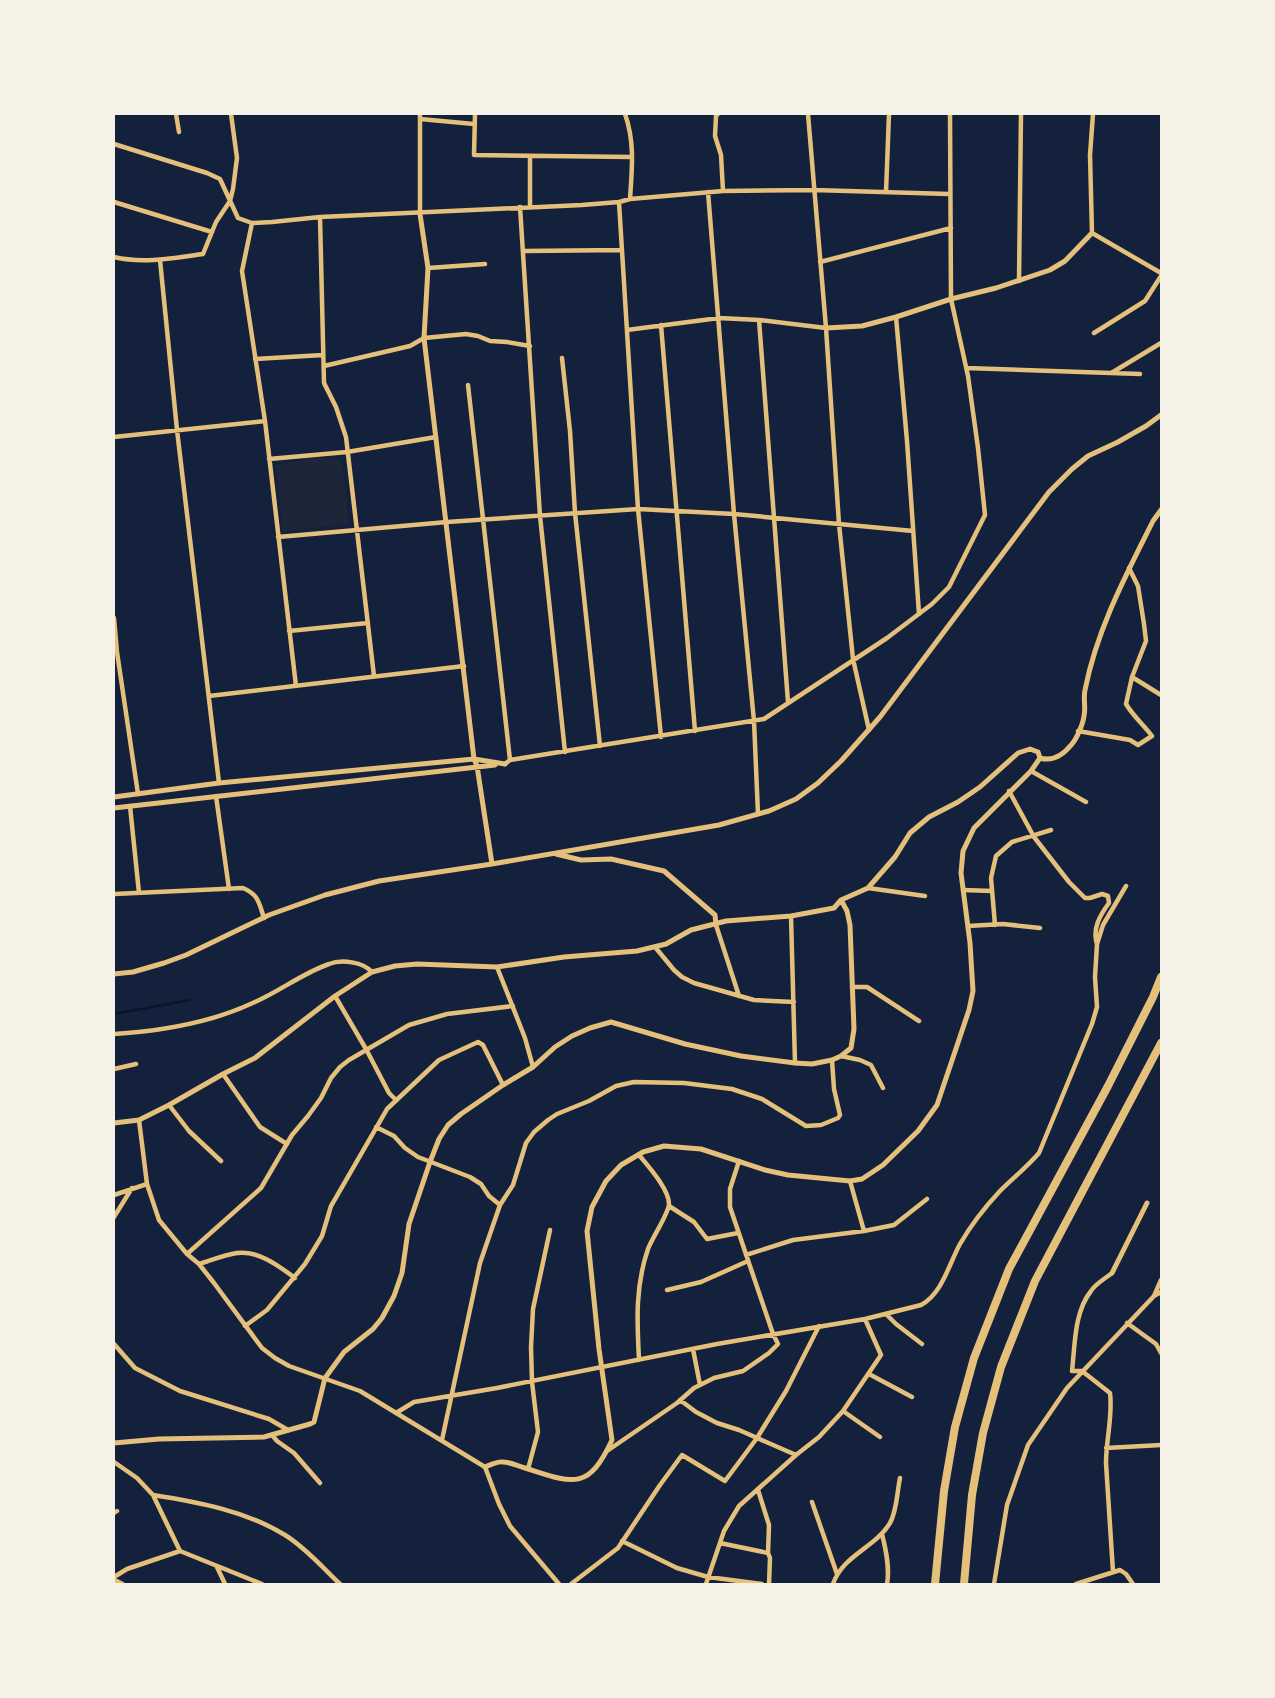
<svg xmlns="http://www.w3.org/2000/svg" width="1275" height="1698" font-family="'Open Sans',sans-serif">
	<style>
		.green { fill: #1d2539 }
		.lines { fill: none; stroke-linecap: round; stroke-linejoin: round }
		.stream { stroke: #0b132b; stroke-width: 2.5 }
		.minor { stroke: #e5c07b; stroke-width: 4.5 }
		.tertiary { stroke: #e5c07b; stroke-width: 5 }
		.motorway { stroke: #e5c07b; stroke-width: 8 }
	</style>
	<rect width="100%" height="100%" fill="#14213d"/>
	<path class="green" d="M327,457L342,462L349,523L283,532L276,466L305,459Z"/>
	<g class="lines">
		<path class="stream" d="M114,1014L190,1000"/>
		<path class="minor" d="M176,114L179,132
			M475,114L474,155L632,157
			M625,114C635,142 632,169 630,199
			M718,114L716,116L715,136L721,155L723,191
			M808,114L826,328L839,524L853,659L869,730
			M1093,114L1090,155L1092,233L1161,273
			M420,119L474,124
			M114,144L207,173L220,179L238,218L252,223L272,222L320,217L582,205L619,202L630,199L723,191L814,190L949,194
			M530,156V207
			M708,192L734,514L754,721L758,814
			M886,192L889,114
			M114,202L212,232
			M619,202L638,509L661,737
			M520,207L540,516L565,752
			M420,214V114
			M320,217L324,383L336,407L346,437L374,676
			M252,223L242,271L265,421L296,686
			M524,251L622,250
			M114,257C143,264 174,258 203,254L216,222L230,201L233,189L237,158L231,114
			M160,260L177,430L219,783
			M820,262L951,228
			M428,268L485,264
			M1019,281L1021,114
			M896,317L907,441L919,614
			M759,320L788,702
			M661,325L695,731
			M627,330L719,318L759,320L826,328
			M1094,333L1145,301L1161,276
			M562,358L570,431L575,513L600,746
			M255,359L323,355
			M324,366L410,346L424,338L466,334L478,336L490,341L507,342L530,346
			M966,368L1140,374
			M1113,372L1161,343
			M468,385L510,760
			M114,437L265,421
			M269,459L347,452L436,437
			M278,537L447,522L638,509L734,514L913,531
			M114,618L117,652L138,794
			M289,631L368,623
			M1132,677L1161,695
			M209,696L464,666
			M1078,731L1130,740L1138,745L1152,736C1144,725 1133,716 1126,704L1132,677L1146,641L1144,624L1138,586L1129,568
			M505,764L510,760L764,719L887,638L932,604L949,587L985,515L978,448L968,376L951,299L950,114
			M1031,771L1086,802
			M1009,791L1034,837L1069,882L1085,898H1090L1102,894L1108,896L1109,903C1100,915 1092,929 1097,944
			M216,796L229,889
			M130,806L139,893
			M868,888L925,896
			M963,890L992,891
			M114,894L243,888C259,895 259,903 264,918
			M791,916L795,1063
			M716,925L739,996
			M995,925L991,878L996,856L1012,842L1051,830
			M968,926L1003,924L1040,928
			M655,947L674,970L682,977L694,983L754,1000L794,1002
			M497,967L525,1038L533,1067
			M852,987H867L919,1021
			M335,996L366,1049L389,1093L396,1100
			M114,1034C162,1031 211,1023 255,1002C280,991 303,973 329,964C342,959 363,962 372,972
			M841,1056L860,1060L871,1065L883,1088
			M114,1069L136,1064
			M223,1074L260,1127L287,1144
			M169,1105L189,1131L221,1161
			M139,1120L147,1184L159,1220L187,1254L199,1264L214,1283L262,1348L275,1358L289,1366L360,1391L485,1467L499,1504L510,1526L559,1584
			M376,1127L394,1136L405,1148L418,1157L470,1177L481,1184L489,1196L500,1205
			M850,1181L864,1231
			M114,1195L147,1184
			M669,1206L694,1222L707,1239L738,1233
			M114,1217L132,1188
			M187,1254L261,1188L292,1135L308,1116L321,1098L331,1078L340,1067L349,1060L409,1025L447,1014L513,1006
			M746,1255L793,1240L864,1231L894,1225L927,1199
			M199,1264C212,1260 224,1255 237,1253C258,1250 279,1266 295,1278
			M1112,1273C1106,1278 1095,1284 1091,1291C1074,1312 1075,1346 1072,1371H1082L1110,1393C1113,1416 1106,1439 1106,1463L1113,1572
			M667,1290L701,1282L748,1261
			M1154,1296L1161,1280
			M886,1314L896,1324L922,1344
			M1127,1323L1156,1344L1161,1353
			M245,1326L267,1310L305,1264L322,1236L331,1206L387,1109L439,1060L478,1042L483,1045L503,1085
			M114,1344L135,1368L180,1391L269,1419L288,1430
			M693,1349L700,1385
			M639,1360C637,1321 635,1287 648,1249C652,1238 669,1213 669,1204C669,1189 648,1166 639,1155
			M869,1374L912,1397
			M680,1400L696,1412L717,1423L739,1430L796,1455
			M843,1411L880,1437
			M396,1413L414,1402L497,1388L717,1344L865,1319L921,1305C942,1294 949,1264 960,1244C971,1225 985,1207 1000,1191C1013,1178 1027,1167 1039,1153L1092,1024L1097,1007L1095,977L1097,944L1103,925L1126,886
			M272,1435L277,1441L294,1453L320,1483
			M442,1440L480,1263L500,1205L513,1185L526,1143L534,1132L548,1120L557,1114L589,1101L616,1086L634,1082L684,1083L732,1089L762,1099L806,1126L821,1125L838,1118L840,1115L834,1089L832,1060
			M1106,1448L1161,1445
			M607,1451L677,1403L694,1388L714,1378L743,1371L769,1353L778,1344L773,1334L730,1207V1189L739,1161
			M114,1462L137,1478L153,1495L180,1551L262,1584
			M528,1469L538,1432L532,1382L531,1347L533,1309L550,1230
			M758,1490L769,1525L768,1553L770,1558L769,1584
			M153,1495C198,1502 246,1511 285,1535C306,1548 323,1568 340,1584
			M812,1502L837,1574
			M114,1513L117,1511
			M882,1534C886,1550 890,1568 887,1584
			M622,1541L677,1568L708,1577L762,1584
			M720,1543L768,1553
			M217,1567L225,1584
			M114,1577L127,1569L180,1551
			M571,1584L618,1548L660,1485L682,1455L725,1481L757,1438L786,1391L819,1326
			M706,1584L724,1531L739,1506L796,1455L819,1437L843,1411L881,1355L865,1319
			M833,1584C843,1555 875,1548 890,1523C897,1511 897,1492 900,1478
			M994,1584L1007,1505L1028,1445L1067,1388L1154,1296L1161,1292
			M1076,1584L1120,1570L1126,1574L1133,1584"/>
		<path class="tertiary" d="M420,214L428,268L424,338L474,759L477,766L492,864
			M826,328L862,326L896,317L951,299L996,288L1050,270L1065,261L1092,233
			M114,797L219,783L474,759L505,764
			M114,808L495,765
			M556,854L581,860L611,859L664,871L715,915L716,925
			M114,974L133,972L164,963L186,955L269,915L325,895L379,881L492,864L719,825L769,811L796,799L818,783L841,761L880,717L1049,492L1072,469L1088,456L1118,442L1146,426L1161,415
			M114,1123L139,1120L169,1105L223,1074L255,1058L335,996L372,972L395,966L417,964L497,967L564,957L637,951L666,944L691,930L726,921L791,916L834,908L841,900L868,888L895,857L910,833L929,817L958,802L980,787L1018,753L1030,749L1038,752L1040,758C1053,762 1064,754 1072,744C1077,738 1083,724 1084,716C1086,708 1083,698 1085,690C1097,629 1126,575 1153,521L1161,510
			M1112,1273L1147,1203
			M114,1443L159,1439L264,1437L310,1424L314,1422L325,1378L344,1352L373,1329L382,1318L394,1296L402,1273L409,1224L430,1162L439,1139L448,1125L461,1114L503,1085L533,1067L555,1047L572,1036L590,1028L611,1022L685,1044L741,1056L795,1063L812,1064L832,1060L841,1056L851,1048L854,1029L850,925L847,911L841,900
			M485,1467C490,1465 498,1461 503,1462C510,1462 518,1466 525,1468C572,1483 588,1492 612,1440L599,1349L587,1231L592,1207L606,1181L621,1165L643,1152L664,1146L701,1149L765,1170L788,1175L850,1181L862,1179L883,1165L918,1131L937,1105L969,1010L973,991L970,943L961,873L963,851L974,828L1031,771L1040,758
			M114,1580L122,1584"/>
		<path class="motorway" d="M935,1584L944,1491L955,1427L974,1358L1009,1269L1108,1086L1153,997L1161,977
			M964,1584L972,1495L983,1433L1001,1367L1035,1281L1161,1043"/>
	</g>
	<rect width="1275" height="1698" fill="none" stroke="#f6f1e7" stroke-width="230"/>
</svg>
